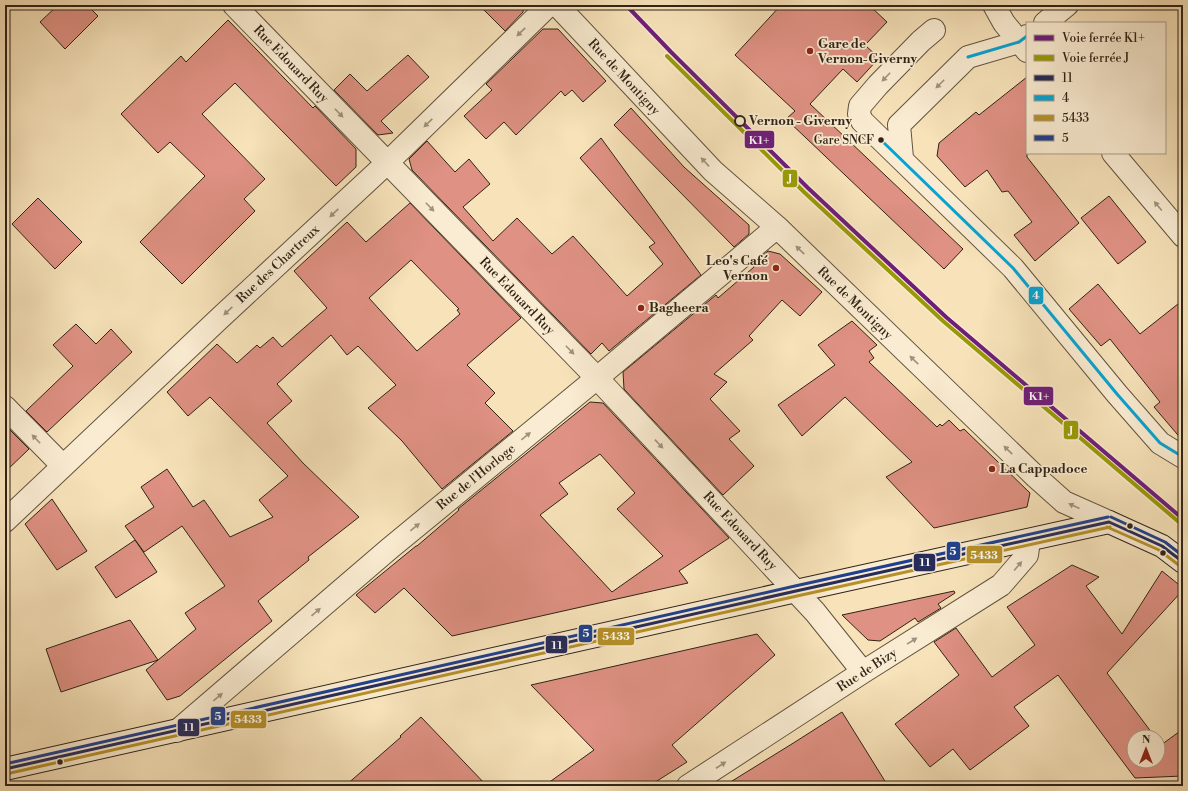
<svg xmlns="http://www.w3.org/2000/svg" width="1188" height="791" font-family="'Libre Bodoni',serif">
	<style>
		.building { fill: #df9183; stroke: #2f2316; fill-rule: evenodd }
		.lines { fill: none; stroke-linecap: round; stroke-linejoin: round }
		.street-casing { stroke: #61533f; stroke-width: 24 }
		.secondary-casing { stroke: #2f2316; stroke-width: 24 }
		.street { stroke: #faecd2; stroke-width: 22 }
		.secondary { stroke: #faecd2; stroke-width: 22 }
		.bus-1-casing { stroke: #faecd2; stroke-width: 6 }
		.bus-2-casing { stroke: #faecd2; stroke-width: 6 }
		.bus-3-casing { stroke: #faecd2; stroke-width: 6 }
		.bus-4-casing { stroke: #faecd2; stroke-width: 6 }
		.bus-1 { stroke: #252b5a; stroke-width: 3 }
		.bus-2 { stroke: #07a3d3; stroke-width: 3 }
		.bus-3 { stroke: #b69127; stroke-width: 3 }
		.bus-4 { stroke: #1e408e; stroke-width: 3 }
		.rail-1-casing { stroke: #faecd2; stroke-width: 7 }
		.rail-2-casing { stroke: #faecd2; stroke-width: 7 }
		.rail-1 { stroke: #6e1e78; stroke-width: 4 }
		.rail-2 { stroke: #999907; stroke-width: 4 }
		.oneway { fill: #9f927d }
		.poi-dot { fill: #8f2418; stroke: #faecd2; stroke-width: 1.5 }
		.stop-dot { fill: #faecd2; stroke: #2f2316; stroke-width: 2 }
		.bus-dot { fill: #2f2316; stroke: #faecd2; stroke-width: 1.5 }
		.labels { text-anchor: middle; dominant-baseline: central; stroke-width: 3.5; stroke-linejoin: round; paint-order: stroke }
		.bus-label { font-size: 12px; fill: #2f2316; stroke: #faecd2; text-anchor: end }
		.poi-label { font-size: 13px; font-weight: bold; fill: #2f2316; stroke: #faecd2; text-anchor: start }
		.street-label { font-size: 13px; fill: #2f2316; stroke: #faecd2 }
		.stop-label { font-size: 13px; font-weight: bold; fill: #2f2316; stroke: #faecd2; text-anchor: start }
		.line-badge { stroke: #faecd2; stroke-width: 1.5 }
		.badge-label { font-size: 11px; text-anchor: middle; font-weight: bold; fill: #fff }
	</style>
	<rect width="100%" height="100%" fill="#f7e2b9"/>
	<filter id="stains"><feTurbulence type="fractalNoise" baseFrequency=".005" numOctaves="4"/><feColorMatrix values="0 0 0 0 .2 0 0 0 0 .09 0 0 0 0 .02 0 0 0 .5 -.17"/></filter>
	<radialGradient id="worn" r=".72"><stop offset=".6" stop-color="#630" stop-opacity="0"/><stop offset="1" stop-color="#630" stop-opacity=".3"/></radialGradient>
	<path class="building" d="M58,5H87L98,16L65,49L40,22Z
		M479,5H524L523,12L505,31Z
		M781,5H869L887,22L865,45L879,58L857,82L843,69L810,104L963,249L944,269L786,119L795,111L735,55Z
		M228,20L313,108L315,106L356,149V167L336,186L235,83L202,114L265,179L244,199L255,211L182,284L140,242L205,176L170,142L158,153L121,114L181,56L186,62Z
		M543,29H558L606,81L583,102L572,90L565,96L561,91L516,135L504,122L486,139L464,116L492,90L486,84Z
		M408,55L429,77L381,121L393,133L378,135L334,90L350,74L367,91Z
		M1027,77V157L1079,223L1035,261L1014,235L1032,222L1008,191L1002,192L987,170L965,187L937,156L939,143L976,112L979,115Z
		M631,108L684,167L749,225V234L734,247L614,125Z
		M601,138L701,275L609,351L602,343L591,354L412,170L409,159L427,141L455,172L469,159L490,184L463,207L493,241L517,218L552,254L573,236L627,296L663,264L649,247L655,243L580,158Z
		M1109,196L1146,242L1118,264L1081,218Z
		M38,198L82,242L55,269L12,224Z
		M410,203L521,318L467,365L495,393L485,403L513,431L442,489L402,441L368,408L396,385L358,346L347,355L331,335L277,384L292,401L267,423L303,463L359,517L308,557L309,560L258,601L272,621L180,696L167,700L146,670L158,660L61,692L46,649L130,620L158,660L196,629L185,613L225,586L182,526L144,552L125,526L154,507L141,487L167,469L193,507L204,500L230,537L273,517L259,500L288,476L210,397L188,416L167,392L217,344L237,363L257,345L260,348L273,337L282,347L327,308L294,271L347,222L366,242ZM411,260L459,309L457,310L460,314L417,351L369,298Z
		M768,251L780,254L822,292L800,316L782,300L749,336L753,340L714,374L727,382L710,399L740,431L729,439L754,466L723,495L624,389L623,372L716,295L718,298L754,267L752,264Z
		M1098,284L1140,334L1183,300V441L1154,407L1160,402L1110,339L1101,346L1069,309Z
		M852,321L877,345L869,351L874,358L869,362L937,427L940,424L942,426L949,420L960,431L964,429L1030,493L1027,507L934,528L886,477L912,462L845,397L802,436L778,405L835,365L818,345Z
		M76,324L96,344L111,329L132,352L47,432L26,411L73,366L53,345Z
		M590,402L603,403L729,538L679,571L688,583L452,636L404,588L375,613L356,595L416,546H417L459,510L458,509ZM600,454L635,493L617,509L663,556L612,592L540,515L568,494L559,483Z
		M5,425L29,449L5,472Z
		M52,499L87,551L57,570L25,524Z
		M135,540L157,572L116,598L95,567Z
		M1072,565L1099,577L1086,586L1122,634L1162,571L1183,588V590L1107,673L1155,737H1134V761H1158V741L1161,745L1183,729V776L1135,778L1058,675L1014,707L1029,726L970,770L953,749L930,767L895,724L959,675L934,642L956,628L992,677L1035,645L1007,607Z
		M954,591L955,593L938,604L941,608L918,622L915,618L880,641L868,640L842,615Z
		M757,634L775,655L672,745L687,762L649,786H544L594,750L531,685Z
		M842,712L888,786H724L795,742Z
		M421,717L487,786H345L401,737L400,736Z"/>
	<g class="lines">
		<g class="street-casing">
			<path id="street" d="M234,5L597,378L815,612L863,672
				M557,5L713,171L777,227L1036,477L1064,502L1109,522
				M994,5L1004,23L1027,51
				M1045,23L1067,5
				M934,30L921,41L878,85L860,106L859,114L862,121L1013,268L1117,394L1160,443L1183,457
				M1113,153L1183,236
				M902,158L899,125L968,57L1019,42L1027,36
				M5,407L63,466
				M5,521L221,317L387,163L549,5
				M177,731L389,549L597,378L777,227
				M688,786L863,672L1001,585L1027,555L1029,540"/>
		</g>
		<g class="secondary-casing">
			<path id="secondary" d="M5,769L796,591L1109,522L1162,546L1183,562"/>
		</g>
		<use href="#street" class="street"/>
		<use href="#secondary" class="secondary"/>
		<g class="bus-1-casing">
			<path id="bus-1" d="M1109,522L1162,546L1183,562
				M5,769L796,591L1109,522"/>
		</g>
		<g class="bus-2-casing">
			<path id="bus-2" d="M968,57L1019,42L1027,36
				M881,140L1013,268L1117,394L1160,443L1183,457"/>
		</g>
		<g class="bus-3-casing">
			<path id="bus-3" d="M1107,527L1159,550L1180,566
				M6,774L797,596L1110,527"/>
		</g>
		<g class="bus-4-casing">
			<path id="bus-4" d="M1111,517L1165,542L1183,556
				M5,764L795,586L1108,517"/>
		</g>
		<use href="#bus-1" class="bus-1"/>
		<use href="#bus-2" class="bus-2"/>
		<use href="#bus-3" class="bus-3"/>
		<use href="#bus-4" class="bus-4"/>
		<g class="rail-1-casing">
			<path id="rail-1" d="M626,5L671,52L808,188L946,317L1183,519"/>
		</g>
		<g class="rail-2-casing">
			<path id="rail-2" d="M667,56L804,192L943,321L1180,523"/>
		</g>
		<use href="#rail-1" class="rail-1"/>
		<use href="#rail-2" class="rail-2"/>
	</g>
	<defs><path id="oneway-solid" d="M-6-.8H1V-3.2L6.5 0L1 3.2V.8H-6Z"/></defs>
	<g class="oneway">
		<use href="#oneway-solid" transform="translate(521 32) rotate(136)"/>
		<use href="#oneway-solid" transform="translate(886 77) rotate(134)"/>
		<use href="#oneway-solid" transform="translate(940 84) rotate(135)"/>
		<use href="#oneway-solid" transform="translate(339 113) rotate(46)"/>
		<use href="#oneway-solid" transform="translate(428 123) rotate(136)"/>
		<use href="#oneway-solid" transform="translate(705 162) rotate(-133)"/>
		<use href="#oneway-solid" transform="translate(1158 206) rotate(-130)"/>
		<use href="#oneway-solid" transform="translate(430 207) rotate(46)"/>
		<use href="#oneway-solid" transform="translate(334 213) rotate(137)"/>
		<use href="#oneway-solid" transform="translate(800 250) rotate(-136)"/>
		<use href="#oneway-solid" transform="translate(228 311) rotate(137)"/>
		<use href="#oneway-solid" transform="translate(570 350) rotate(46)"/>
		<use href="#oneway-solid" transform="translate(914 360) rotate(-136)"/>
		<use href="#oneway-solid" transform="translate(526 436) rotate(-39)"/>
		<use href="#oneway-solid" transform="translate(36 439) rotate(-134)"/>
		<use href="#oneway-solid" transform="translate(659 444) rotate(47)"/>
		<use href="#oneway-solid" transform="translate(1008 450) rotate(-136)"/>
		<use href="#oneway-solid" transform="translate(1074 506) rotate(-156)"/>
		<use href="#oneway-solid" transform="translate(415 527) rotate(-39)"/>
		<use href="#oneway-solid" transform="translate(1018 566) rotate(-49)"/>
		<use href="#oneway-solid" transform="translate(316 612) rotate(-41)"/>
		<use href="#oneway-solid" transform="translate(912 641) rotate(-32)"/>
		<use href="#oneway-solid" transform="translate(218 697) rotate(-40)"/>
		<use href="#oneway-solid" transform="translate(721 765) rotate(-33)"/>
	</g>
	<g class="poi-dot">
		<circle cx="810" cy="51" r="4"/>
		<circle cx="776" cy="268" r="4"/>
		<circle cx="641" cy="308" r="4"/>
		<circle cx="992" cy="469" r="4"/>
	</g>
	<circle class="stop-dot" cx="740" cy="121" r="5"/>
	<g class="bus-dot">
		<circle cx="881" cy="140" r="3.5"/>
		<circle cx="1130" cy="526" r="3.5"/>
		<circle cx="1163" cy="553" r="3.5"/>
		<circle cx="60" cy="762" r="3.5"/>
	</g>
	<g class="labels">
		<g class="bus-label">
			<text x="874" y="140">Gare SNCF</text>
		</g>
		<g class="poi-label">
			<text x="818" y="44">Gare de<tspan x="818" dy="15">Vernon-Giverny</tspan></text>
			<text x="768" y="261" text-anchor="end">Leo's Café<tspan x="768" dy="15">Vernon</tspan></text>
			<text x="649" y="308">Bagheera</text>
			<text x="1000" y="469">La Cappadoce</text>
		</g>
		<g class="street-label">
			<text transform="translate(291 64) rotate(46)">Rue Edouard Ruy</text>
			<text transform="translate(624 77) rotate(47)">Rue de Montigny</text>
			<text transform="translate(278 264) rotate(-43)">Rue des Chartreux</text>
			<text transform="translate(517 296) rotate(46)">Rue Edouard Ruy</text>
			<text transform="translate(855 303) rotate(44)">Rue de Montigny</text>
			<text transform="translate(476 477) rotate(-39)">Rue de l'Horloge</text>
			<text transform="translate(740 531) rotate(47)">Rue Edouard Ruy</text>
			<text transform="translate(867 670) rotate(-33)">Rue de Bizy</text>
		</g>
		<g class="stop-label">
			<text x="749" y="121">Vernon - Giverny</text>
		</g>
	</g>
	<g class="line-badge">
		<rect x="744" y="130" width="31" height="19" rx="4" fill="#6e1e78"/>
		<rect x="782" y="169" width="16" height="19" rx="4" fill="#999907"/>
		<rect x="1028" y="286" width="16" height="19" rx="4" fill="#07a3d3"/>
		<rect x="1023" y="386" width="31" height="20" rx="4" fill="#6e1e78"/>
		<rect x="1063" y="420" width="16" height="20" rx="4" fill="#999907"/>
		<rect x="946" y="541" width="15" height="20" rx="4" fill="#1e408e"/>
		<rect x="966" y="545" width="37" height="19" rx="4" fill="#b69127"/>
		<rect x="913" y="553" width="23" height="19" rx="4" fill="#252b5a"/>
		<rect x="578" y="624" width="15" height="19" rx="4" fill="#1e408e"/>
		<rect x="597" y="627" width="38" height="19" rx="4" fill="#b69127"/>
		<rect x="545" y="635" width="23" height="19" rx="4" fill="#252b5a"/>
		<rect x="210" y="706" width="16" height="20" rx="4" fill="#1e408e"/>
		<rect x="230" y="710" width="37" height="19" rx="4" fill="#b69127"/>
		<rect x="177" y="718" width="23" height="19" rx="4" fill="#252b5a"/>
	</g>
	<g class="badge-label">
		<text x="759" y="144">K1+</text>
		<text x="790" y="182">J</text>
		<text x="1036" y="299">4</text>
		<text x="1039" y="400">K1+</text>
		<text x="1071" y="434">J</text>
		<text x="953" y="555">5</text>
		<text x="984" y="559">5433</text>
		<text x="925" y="566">11</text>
		<text x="586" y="637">5</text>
		<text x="616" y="640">5433</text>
		<text x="557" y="649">11</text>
		<text x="218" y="720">5</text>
		<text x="248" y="723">5433</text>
		<text x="189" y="731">11</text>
	</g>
	<rect width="1188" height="791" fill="none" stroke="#f7e2b9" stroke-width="20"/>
	<rect x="6" y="6" width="1176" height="779" fill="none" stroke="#2f2316" stroke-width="2"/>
	<rect x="10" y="10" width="1168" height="771" fill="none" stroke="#2f2316"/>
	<rect x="1026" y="22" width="140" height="132" fill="#faecd2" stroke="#a99c87"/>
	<rect x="1034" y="35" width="20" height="6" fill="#6e1e78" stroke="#a99c87"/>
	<text x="1062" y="42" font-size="12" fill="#2f2316">Voie ferrée K1+</text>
	<rect x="1034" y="55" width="20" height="6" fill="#999907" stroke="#a99c87"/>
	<text x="1062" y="62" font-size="12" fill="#2f2316">Voie ferrée J</text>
	<rect x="1034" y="75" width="20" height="6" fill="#252b5a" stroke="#a99c87"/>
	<text x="1062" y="82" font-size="12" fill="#2f2316">11</text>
	<rect x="1034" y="95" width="20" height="6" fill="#07a3d3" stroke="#a99c87"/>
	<text x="1062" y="102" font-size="12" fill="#2f2316">4</text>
	<rect x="1034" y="115" width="20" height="6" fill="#b69127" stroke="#a99c87"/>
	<text x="1062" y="122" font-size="12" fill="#2f2316">5433</text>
	<rect x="1034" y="135" width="20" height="6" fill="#1e408e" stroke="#a99c87"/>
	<text x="1062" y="142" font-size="12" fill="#2f2316">5</text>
	<g transform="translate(1146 749)"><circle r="19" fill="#faecd2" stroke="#a99c87"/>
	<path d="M0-3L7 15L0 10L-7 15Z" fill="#8f2418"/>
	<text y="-6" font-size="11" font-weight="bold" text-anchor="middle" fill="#2f2316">N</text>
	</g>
	<rect width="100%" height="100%" filter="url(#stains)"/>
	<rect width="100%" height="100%" fill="url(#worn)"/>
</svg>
